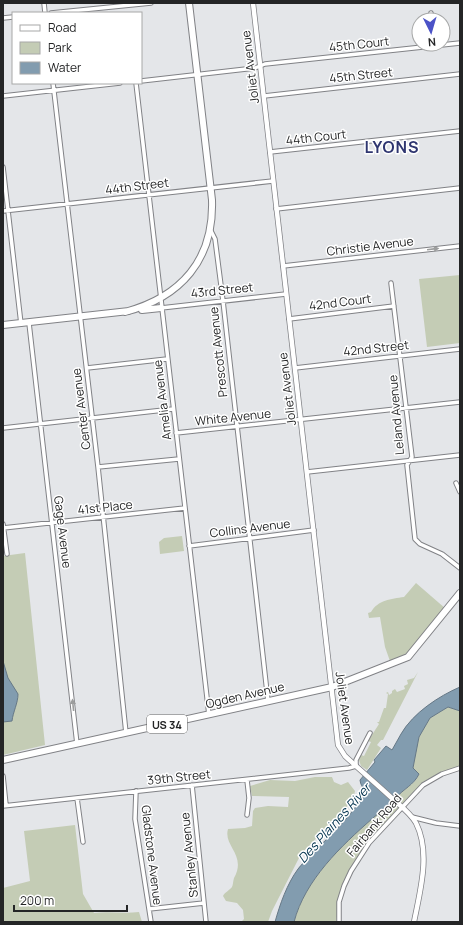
<svg xmlns="http://www.w3.org/2000/svg" width="463" height="925" font-family="Manrope,sans-serif">
	<style>
		.green { fill: #c4ccb5 }
		.water { fill: #829caf; stroke: #667886 }
		.lines { fill: none; stroke-linecap: round; stroke-linejoin: round }
		.minor-casing { stroke: #818286; stroke-width: 5.5 }
		.tertiary-casing { stroke: #818286; stroke-width: 6 }
		.primary-casing { stroke: #818286; stroke-width: 8 }
		.minor { stroke: #fff; stroke-width: 3.5 }
		.tertiary { stroke: #fff; stroke-width: 4.5 }
		.primary { stroke: #fff; stroke-width: 6 }
		.oneway { fill: #9c9d9d }
		.labels { text-anchor: middle; dominant-baseline: central; stroke-width: 3; stroke-linejoin: round; paint-order: stroke }
		.shield { fill: #fff; stroke: #666667; stroke-width: 1 }
		.shield-label { font-size: 11px; font-weight: bold; fill: #242526 }
		.street-label { font-size: 12px; fill: #242526; stroke: #fff }
		.water-label { font-size: 13px; font-style: italic; fill: #00314d; stroke: #fff }
		.district-label { font-size: 16px; font-weight: bold; letter-spacing: 1px; fill: #2f3670; stroke: #fff }
	</style>
	<rect width="100%" height="100%" fill="#e4e6e9"/>
	<path class="green" d="M460,275V343L427,347L419,279Z
		M182,536L184,551L160,554L159,542L164,538Z
		M25,553L45,745L3,755V556Z
		M416,583L446,609L410,654L391,664L385,647L380,617L369,618L368,613L371,612C378,600 391,599 404,597Z
		M418,672L383,740H381L377,745L381,748L367,770L361,766L359,760L361,755L364,756L371,742L368,741L379,724L377,722H379L384,708H386L388,694L386,693L388,692L389,695L392,693V691L395,689L397,692L405,689L404,686L408,684L407,680L414,678Z
		M448,707L460,711V766L442,772L423,782L367,843L342,886L336,922H294C305,880 341,846 373,818C381,811 388,806 396,798C403,789 415,785 419,774L412,768L419,737L430,718Z
		M315,777H332L334,782L341,785L348,782L355,791L353,800L301,854L272,911L268,922H241L244,919L243,910L237,903L226,901L223,896C225,892 230,890 232,887C233,885 233,881 234,878C247,855 223,846 228,829L245,828L252,826L253,811L255,808L268,806L288,807L289,797L252,796L250,786L270,780L295,781Z
		M75,825L83,894L94,913C109,911 124,914 139,912L142,922H3V888L30,881L24,831Z"/>
	<path class="water" d="M3,661L8,678L18,694C18,703 13,712 12,721L3,722Z
		M460,687V711L448,707L430,718L419,737L413,768L419,774C414,785 403,789 396,798C388,806 381,811 373,818C341,846 305,880 294,922H275C280,904 287,884 298,869C311,852 362,810 363,791C364,787 360,785 360,780L375,762L374,760L386,746L392,750C395,745 398,739 401,734C413,713 439,696 460,687Z"/>
	<g class="lines">
		<g class="minor-casing">
			<path id="minor" d="M44,3L45,13
				M51,13L151,3
				M431,13L432,20
				M3,18L13,17
				M141,81L255,68L265,64L460,43
				M53,83L98,467L126,733
				M136,83L209,715
				M3,96L120,83
				M264,96L460,74
				M270,152L460,131
				M3,167L21,324
				M276,209L460,188
				M3,211L273,181
				M210,229L215,239L223,301L268,701
				M283,266L460,246
				M391,283L412,457L407,465L415,539L420,544L442,554L460,568
				M161,308L286,294
				M289,319L394,306
				M29,323L77,744
				M87,368L167,359
				M295,368L460,349
				M3,428L173,409
				M176,433L460,402
				M98,467L179,459
				M307,472L460,455
				M456,483L460,492
				M3,524L7,554
				M3,528L185,508
				M189,546L314,530
				M3,776L6,805
				M192,785L206,922
				M136,791L135,819L151,922
				M77,798L83,842
				M3,806L349,768L356,766V760L370,733
				M247,815L249,798L247,780
				M412,817L436,823L460,826
				M149,909L204,903
				M339,922V902L344,886L351,871L369,843L423,785L442,774L460,768"/>
		</g>
		<g class="tertiary-casing">
			<path id="tertiary" d="M253,3L338,745L345,756C361,771 378,785 395,801C402,807 411,814 416,823C431,853 420,891 414,922"/>
		</g>
		<g class="primary-casing">
			<path id="primary" d="M142,310L161,308
				M125,312C181,297 214,260 212,200L189,3
				M3,325L129,311
				M3,760L332,687L408,657L460,593"/>
		</g>
		<use href="#minor" class="minor"/>
		<use href="#tertiary" class="tertiary"/>
		<use href="#primary" class="primary"/>
	</g>
	<defs><path id="oneway-solid" d="M-6-.8H1V-3.2L6.5 0L1 3.2V.8H-6Z"/></defs>
	<g class="oneway">
		<use href="#oneway-solid" transform="translate(433 249) rotate(-7)"/>
		<use href="#oneway-solid" transform="translate(73 705) rotate(-96)"/>
	</g>
	<g class="labels">
		<rect class="shield" x="147" y="715" width="40" height="18" rx="3"/>
		<g class="shield-label">
			<text x="167" y="724">US 34</text>
		</g>
		<g class="street-label">
			<text transform="translate(359 44) rotate(-6)">45th Court</text>
			<text transform="translate(250 67) rotate(-97)">Joliet Avenue</text>
			<text transform="translate(361 75) rotate(-6)">45th Street</text>
			<text transform="translate(316 137) rotate(-6)">44th Court</text>
			<text transform="translate(137 186) rotate(-7)">44th Street</text>
			<text transform="translate(370 246) rotate(-7)">Christie Avenue</text>
			<text transform="translate(222 290) rotate(-6)">43rd Street</text>
			<text transform="translate(340 302) rotate(-7)">42nd Court</text>
			<text transform="translate(376 348) rotate(-6)">42nd Street</text>
			<text transform="translate(218 352) rotate(-96)">Prescott Avenue</text>
			<text transform="translate(287 389) rotate(-97)">Joliet Avenue</text>
			<text transform="translate(162 400) rotate(-97)">Amelia Avenue</text>
			<text transform="translate(81 409) rotate(-97)">Center Avenue</text>
			<text transform="translate(396 415) rotate(-95)">Leland Avenue</text>
			<text transform="translate(233 417) rotate(-6)">White Avenue</text>
			<text transform="translate(105 507) rotate(-6)">41st Place</text>
			<text transform="translate(250 528) rotate(-7)">Collins Avenue</text>
			<text transform="translate(63 532) rotate(83)">Gage Avenue</text>
			<text transform="translate(245 695) rotate(-13)">Ogden Avenue</text>
			<text transform="translate(345 708) rotate(82)">Joliet Avenue</text>
			<text transform="translate(179 777) rotate(-6)">39th Street</text>
			<text transform="translate(374 825) rotate(-50)">Fairbank Road</text>
			<text transform="translate(152 855) rotate(83)">Gladstone Avenue</text>
			<text transform="translate(189 855) rotate(-96)">Stanley Avenue</text>
		</g>
		<g class="water-label">
			<text transform="translate(334 823) rotate(-48)">Des Plaines River</text>
		</g>
		<g class="district-label">
			<text x="392" y="147">LYONS</text>
		</g>
	</g>
	<rect width="463" height="925" fill="none" stroke="#242526" stroke-width="8"/>
	<rect x="12" y="12" width="130" height="72" fill="#ffffff" stroke="#a7a8a8"/>
	<rect x="20" y="25" width="20" height="6" fill="#ffffff" stroke="#a7a8a8"/>
	<text x="48" y="32" font-size="12" fill="#242526">Road</text>
	<rect x="20" y="42" width="20" height="12" fill="#c4ccb5" stroke="#a7a8a8"/>
	<text x="48" y="52" font-size="12" fill="#242526">Park</text>
	<rect x="20" y="62" width="20" height="12" fill="#829caf" stroke="#a7a8a8"/>
	<text x="48" y="72" font-size="12" fill="#242526">Water</text>
	<g transform="translate(431 32) rotate(175)"><circle r="19" fill="#ffffff" stroke="#a7a8a8"/>
	<path d="M0-3L7 15L0 10L-7 15Z" fill="#4b52c7"/>
	<text y="-6" font-size="11" font-weight="bold" text-anchor="middle" fill="#242526">N</text>
	</g>
	<path d="M14 905v6h113v-6" fill="none" stroke="#242526" stroke-width="2"/>
	<text x="20" y="905" font-size="12" fill="#242526" stroke="#ffffff" stroke-width="3" paint-order="stroke">200 m</text>
</svg>
